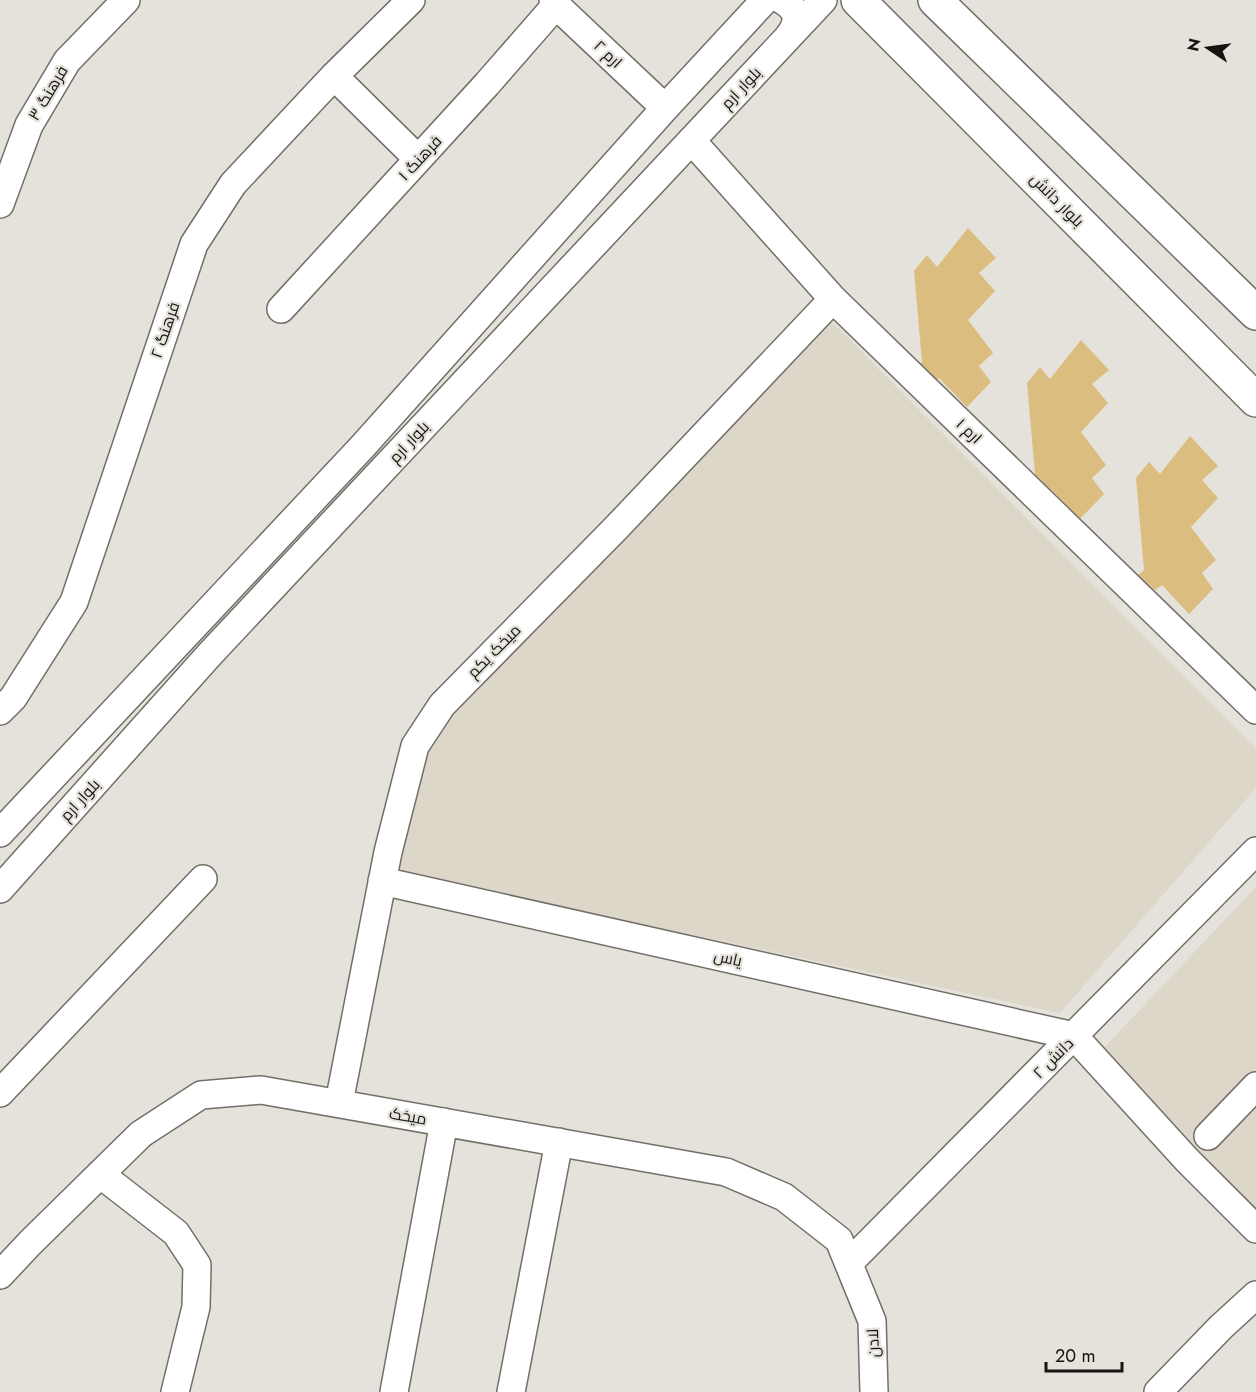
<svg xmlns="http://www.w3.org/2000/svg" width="1256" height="1392" font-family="Jost,Cairo,sans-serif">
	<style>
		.built { fill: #ddd7c9 }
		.building { fill: #dbbe7f }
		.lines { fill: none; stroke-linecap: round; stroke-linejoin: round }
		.minor-casing { stroke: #726f69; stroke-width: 30 }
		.major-casing { stroke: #726f69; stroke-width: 36 }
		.minor { stroke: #fff; stroke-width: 27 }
		.major { stroke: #fff; stroke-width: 33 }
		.labels { text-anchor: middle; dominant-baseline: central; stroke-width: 4.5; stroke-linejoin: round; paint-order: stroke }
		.street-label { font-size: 16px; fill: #151411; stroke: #e5e2db }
	</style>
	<rect width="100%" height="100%" fill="#e5e2db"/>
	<path class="built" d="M827,317L1256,749V788L1060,1013L397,872L421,769L440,725Z
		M1256,887V1208L1098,1054Z"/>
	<path class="building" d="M968,228L996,258L979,273L995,291L968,320L993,353L979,366L991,382L967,407L939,378L932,383L916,368L922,362L914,271L927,255L937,267Z
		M1081,340L1109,370L1092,384L1108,403L1081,432L1106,465L1092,478L1104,494L1080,519L1052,490L1045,495L1029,479L1035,474L1027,383L1040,367L1050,379Z
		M1190,436L1218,466L1202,480L1218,498L1191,527L1216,560L1202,573L1213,589L1189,614L1162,585L1155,590L1138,575L1144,570L1136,478L1149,462L1160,474Z"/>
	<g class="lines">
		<g class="minor-casing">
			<path id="minor" d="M553,0L556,5L665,108
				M782,0C799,10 800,22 788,37
				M334,76L418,159
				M692,141L833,299L1256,710
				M0,204L29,125L67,61L126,0
				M281,309L487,84L556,5
				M0,711L13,698L74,602L194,244L233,184L334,76L411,0
				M0,833L363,446L665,108L765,0
				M382,881L1074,1036L1187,1160L1256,1229
				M0,889L210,654L823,0
				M0,1093L203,879
				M339,1103L388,852L415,746L442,705L617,527L833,299
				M1208,1136L1256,1086
				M100,1174L176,1233L197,1265L196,1307L175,1392
				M849,1263L1256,851
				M0,1275L30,1243L141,1134L201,1095L261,1090L726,1172L784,1197L839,1240L872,1321L874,1392
				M394,1392L444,1122
				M511,1392L559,1142
				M1158,1392L1221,1327L1256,1295"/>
		</g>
		<g class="major-casing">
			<path id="major" d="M858,0L1256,400
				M935,0L1256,313"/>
		</g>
		<use href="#minor" class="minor"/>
		<use href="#major" class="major"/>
	</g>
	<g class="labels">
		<g class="street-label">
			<text transform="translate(608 54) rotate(43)">ارم ۲</text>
			<text transform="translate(741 88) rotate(-47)">بلوار ارم</text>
			<text transform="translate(48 93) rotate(-59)">فرهنگ ۳</text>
			<text transform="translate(420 158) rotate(-47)">فرهنگ ۱</text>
			<text transform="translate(1057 200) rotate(45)">بلوار دانش</text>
			<text transform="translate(165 330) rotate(-71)">فرهنگ ۲</text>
			<text transform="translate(969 431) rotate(44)">ارم ۱</text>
			<text transform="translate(409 442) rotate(-47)">بلوار ارم</text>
			<text transform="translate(494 651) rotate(-45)">میخک یکم</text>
			<text transform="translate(80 800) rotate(-48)">بلوار ارم</text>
			<text transform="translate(728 958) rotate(13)">یاس</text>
			<text transform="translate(1053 1058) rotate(-45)">دانش ۲</text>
			<text transform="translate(408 1116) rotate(10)">میخک</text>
			<text transform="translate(873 1343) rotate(-92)">لادن</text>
		</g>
	</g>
	<g transform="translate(1208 48) rotate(283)" stroke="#e5e2db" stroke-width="4.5" paint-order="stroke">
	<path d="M0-4.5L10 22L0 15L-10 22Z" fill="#151411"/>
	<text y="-9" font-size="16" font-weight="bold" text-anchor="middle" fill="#151411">N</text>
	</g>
	<path d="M1046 1362v9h76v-9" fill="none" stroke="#151411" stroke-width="3"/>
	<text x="1055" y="1362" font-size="18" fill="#151411" stroke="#e5e2db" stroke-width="4.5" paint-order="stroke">20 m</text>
</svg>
